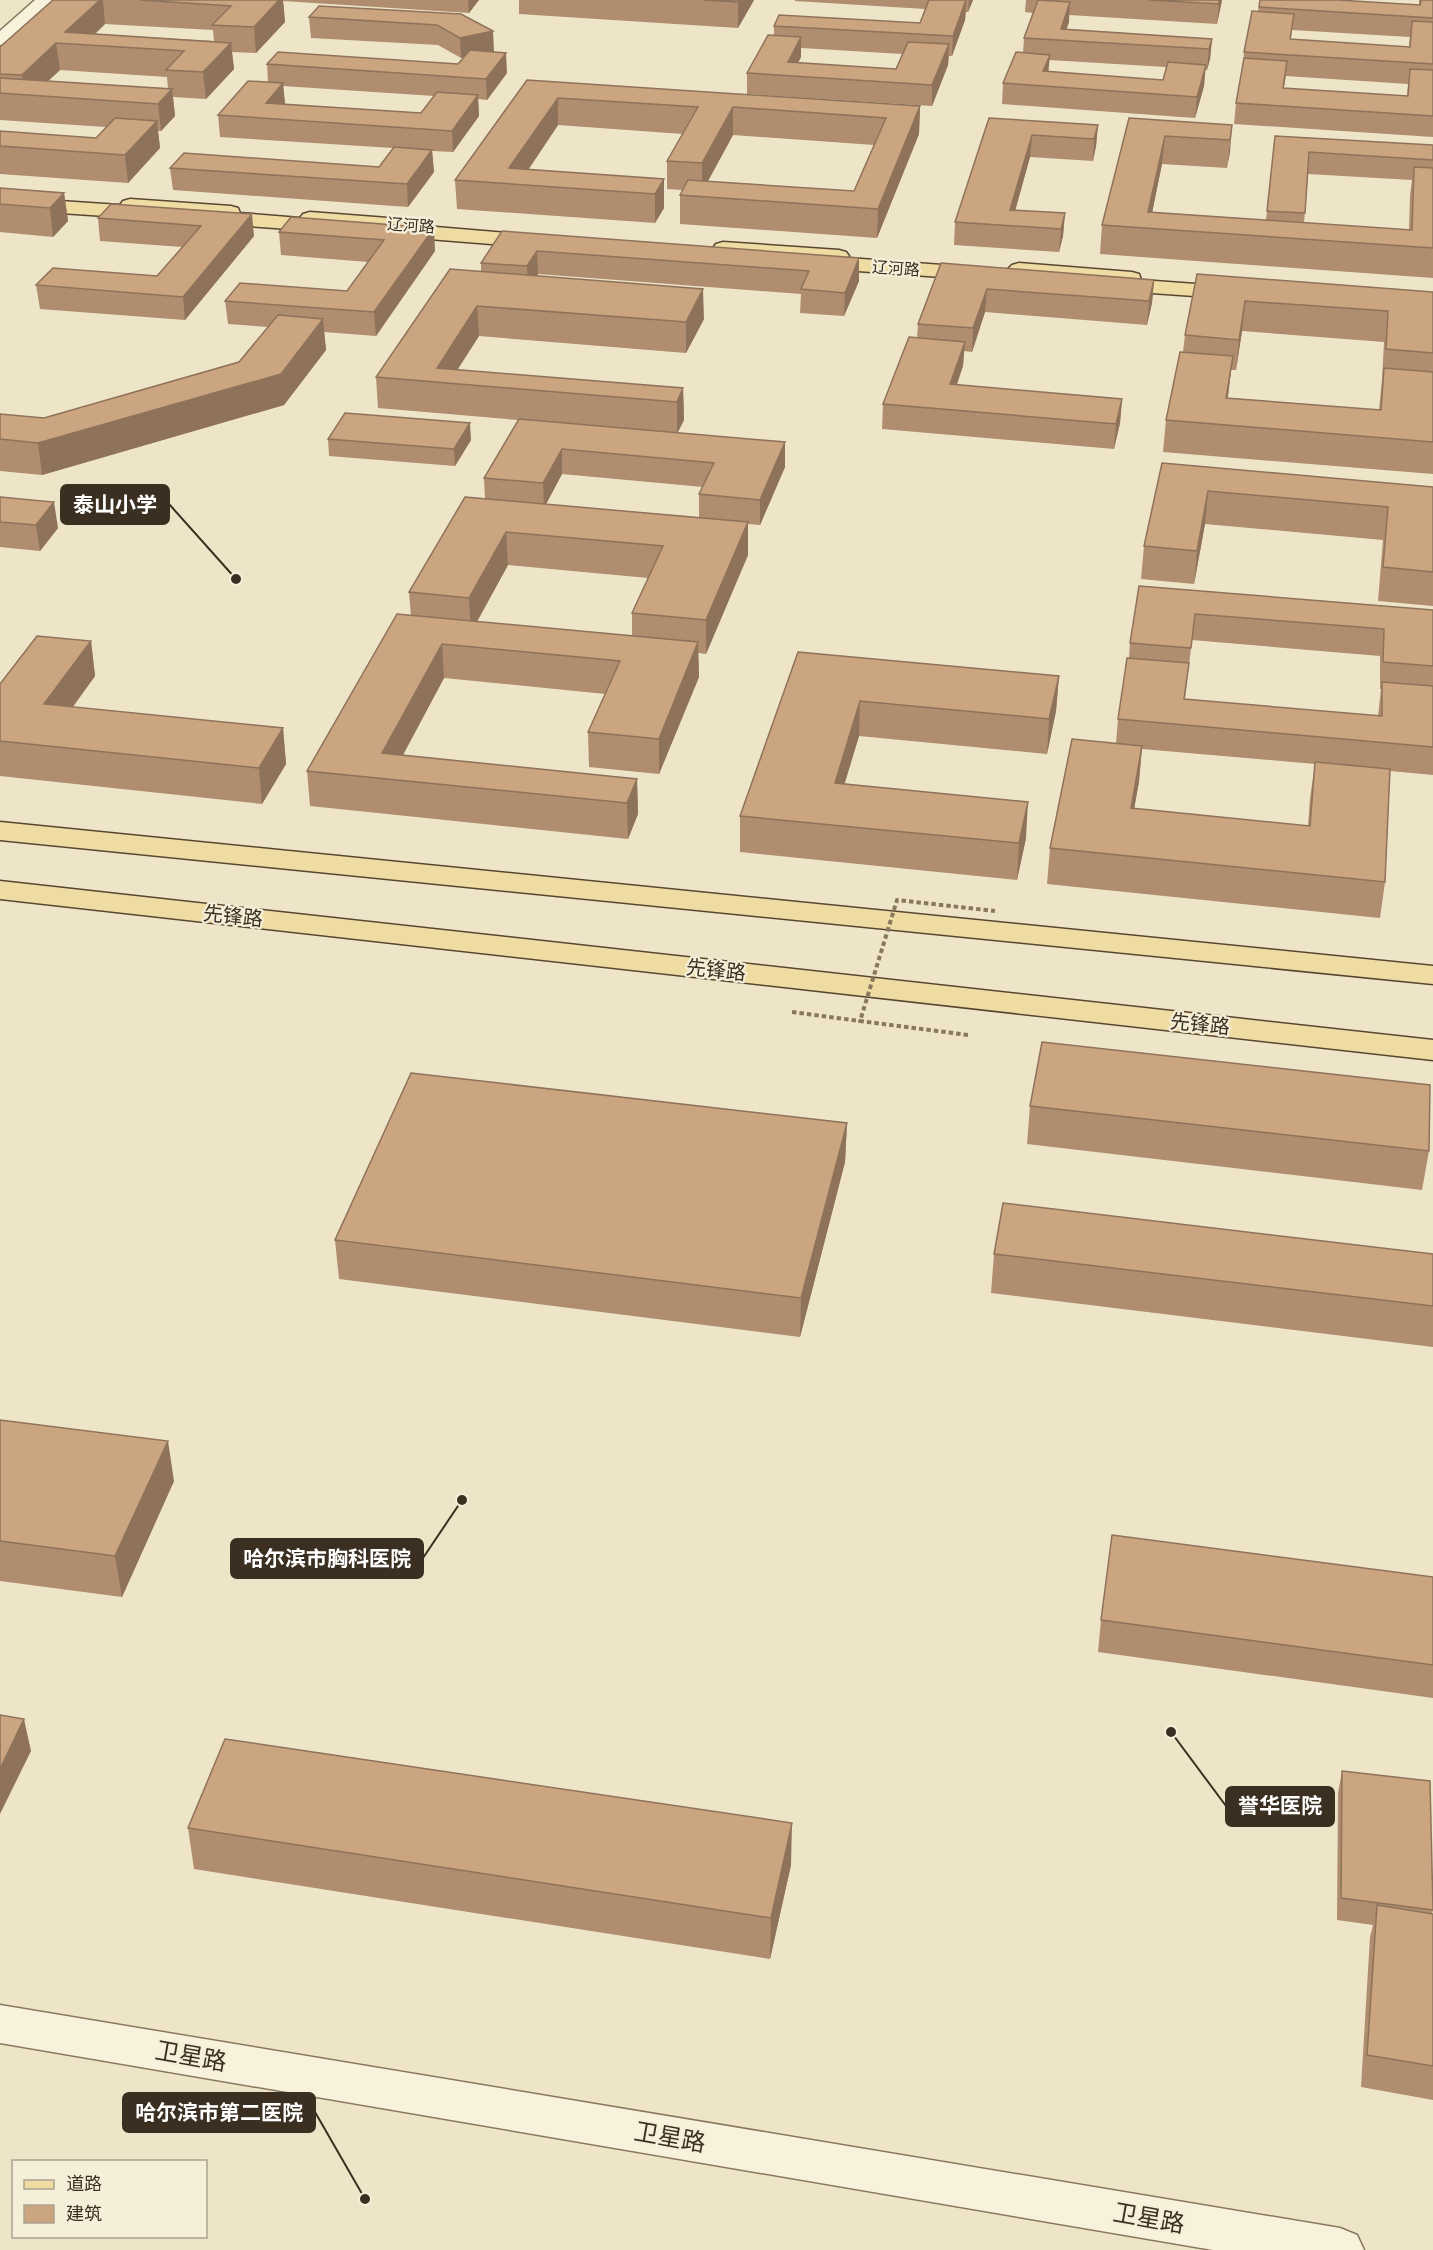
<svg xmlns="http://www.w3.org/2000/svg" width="1433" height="2250" font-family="'Source Serif 4','Noto Sans SC',serif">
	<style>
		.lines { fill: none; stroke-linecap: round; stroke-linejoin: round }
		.minor-casing { stroke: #8a785e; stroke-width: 3 }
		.major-casing { stroke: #584632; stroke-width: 3 }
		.path { stroke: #8a785e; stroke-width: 4; stroke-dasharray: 4.5 3; stroke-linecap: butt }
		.minor { fill: #f8f2dd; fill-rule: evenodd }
		.major { fill: #efdca3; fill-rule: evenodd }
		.path-bridge { stroke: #8a785e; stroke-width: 4; stroke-dasharray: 4.5 3; stroke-linecap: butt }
		.wall { fill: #af8d6e; fill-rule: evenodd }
		.shaded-wall { fill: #8e735a }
		.building { fill: #cba480; stroke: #8e735a; stroke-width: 1.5 }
		.labels { text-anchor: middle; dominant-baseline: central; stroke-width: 4.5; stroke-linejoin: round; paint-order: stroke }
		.far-street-label { font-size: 16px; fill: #3b2f21; stroke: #f5efd9 }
		.street-label { font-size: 20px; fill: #3b2f21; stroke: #f5efd9 }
		.near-street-label { font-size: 24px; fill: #3b2f21; stroke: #f5efd9 }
		.leader { fill: none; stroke: #3b2f21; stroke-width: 2 }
		.callout-dot { fill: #3b2f21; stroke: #f5efd9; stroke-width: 2 }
		.callout { fill: #3b2f21; stroke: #3b2f21; stroke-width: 2 }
		.callout-label { font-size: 21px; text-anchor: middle; font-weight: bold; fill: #fff }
	</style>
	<rect width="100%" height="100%" fill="#eee5c9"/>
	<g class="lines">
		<g class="minor-casing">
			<path id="minor" d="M35,0H54L6,44L0,45V31Z
				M0,2005L1340,2228L1357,2235L1364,2250H1213L0,2043Z"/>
		</g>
		<g class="major-casing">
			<path id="major" d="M0,197L120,205L123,201L130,199L231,206L238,208L240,213L300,218L303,214L310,212L414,220L421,222L424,226L543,236L550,238L553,242L550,246L543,248L391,236L384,234L381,230L340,226L337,230L330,232L208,223L201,221L199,216L161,213L158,217L151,219L0,209Z
				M723,242L839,250L846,252L849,256L848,258L983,268L990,270L994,274L990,278L983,280L816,268L809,266L806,262L807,260L716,252L713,248L716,244Z
				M1019,263L1132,272L1139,274L1141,280L1237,287L1245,288L1248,293L1245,298L1237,299L1109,290L1101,289L1098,284L1100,282L1012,273L1008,269L1012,265Z
				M0,822L1433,966V984L0,840Z
				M0,881L1433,1040V1060L0,899Z"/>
		</g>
		<path class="path" d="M792,1012L860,1021"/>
		<use href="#minor" class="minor"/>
		<use href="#major" class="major"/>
		<path class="path-bridge" d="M968,1035L860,1021L897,900L995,911"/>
	</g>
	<path class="wall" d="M53,0H479L469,13L283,1L285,22L256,53L232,52L234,69L206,99L173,97L175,116L161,131H158L160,148L128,183L0,174V131L96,138L106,127L0,120V47ZM105,24L213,30L214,41L95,34ZM60,70L167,77L168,89L48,81Z
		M519,0H754L738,28L519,14Z
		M795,0H973L968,12H966L965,20L952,56H949L948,65L932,106L747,94V73L774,35V26L920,23L925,9L795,1ZM801,48L903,54L896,69L798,63L801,57Z
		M1026,0H1222L1217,24L1069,15V22L1066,29L1212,39L1210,59L1207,70H1205L1204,86L1195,118L1002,104L1003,83L1023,53L1024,38L1033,13L1025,12ZM1049,60L1166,67L1163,80L1048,72Z
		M1260,0L1419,5V0H1433V137L1234,124L1236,103L1243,64L1244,52L1258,11ZM1292,30L1410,37L1409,47L1291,39ZM1286,76L1408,84L1407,96L1284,88Z
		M461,14L494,51L491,52L507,73L487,100L478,99L479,116L453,152L432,151L434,172L408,207L173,190L170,168L379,167L393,148L220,137L218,115L268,82L267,64H458L464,57L461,58L438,45L311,38L309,17ZM283,86L434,96L421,113L285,105Z
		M527,80L920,106L919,134L877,238L680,224V195L682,190L667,189V161L683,134L558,125L528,170L664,179V208L655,223L457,209L455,180ZM733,135L874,145L854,191L708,181Z
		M989,118L1098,125L1096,146L1093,161L1030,157L1015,210L1065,213L1063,236L1059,252L954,245L955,222Z
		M1129,118L1232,125L1227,168L1162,164L1152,212L1266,220L1275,136L1433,145V278L1100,254L1102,225ZM1308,174L1412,180L1410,195L1409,230L1304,223Z
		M0,188L64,193L68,221L53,237L0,232Z
		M111,204L254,236L185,320L40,309L36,285L157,276L182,247L100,241L98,218Z
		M291,217L435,251L376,336L324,332L326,350L284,405L42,475L0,471V414L44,418L239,362L268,327L228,324L225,301L347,291L368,262L281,255L279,232Z
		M502,231L859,258V281L844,316L800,313L801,294L538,274L536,276L704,319L686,353L479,336L457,370L683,388L684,420L677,433L785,442V467L760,525L748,524V555L706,654L698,653L699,677L659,774L589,767L588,732L605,694L444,678L403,755L637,779L638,814L628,839L310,806L307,771L411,616L409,592L485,499L484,478L518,420L378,408L376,377L481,272V263ZM562,474L703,487L699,494V518L546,504ZM508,565L648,578L632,613V636L477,622Z
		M941,263L1154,280L1152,303L1147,325L985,312L972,352L964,351L963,366L957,385L1122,399L1120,423L1114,449L882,429L883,404L917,338L918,324Z
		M1197,274L1433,292V474L1163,452L1166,420L1183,352L1185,335ZM1242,331L1384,342L1382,380L1379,410L1228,398L1231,370H1236Z
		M328,439L471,440L455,466L329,456Z
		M1162,463L1433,487V606L1378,601L1383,540L1205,524L1194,584L1141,579L1144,546Z
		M0,497L58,528L40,551L0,547Z
		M1139,586L1433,610V775L1390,771L1385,882L1380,918L1047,884L1050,848L1116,743L1118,719L1129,658L1130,643ZM1192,640L1380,656V689H1381L1378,716L1185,699ZM1142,749L1315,764L1310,798L1308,826L1134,809L1139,781Z
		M91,641L95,676L73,707L283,728L286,764L262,804L0,776V684Z
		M798,652L1059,676L1056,711L1047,754L859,736L844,784L1026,838L1017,880L740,852V816Z
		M1030,1106L1429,1151L1422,1190L1027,1144Z
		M847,1123L845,1162L800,1337L339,1279L335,1240Z
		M994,1254H1433V1347L991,1293Z
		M0,1420L174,1481L122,1597L0,1581Z
		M1433,1577V1698L1098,1652L1101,1620Z
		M1342,1771L1433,1910L1432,1914H1433V2100L1361,2087L1370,1937L1373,1925L1337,1920L1338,1793Z
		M188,1828L791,1865L770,1959L194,1869Z"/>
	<path class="shaded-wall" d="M100,0H103L105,24L83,45L65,32Z
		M279,0H283L285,22L256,53L254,27Z
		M468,0H479L469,13Z
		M739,0H754L738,28V2Z
		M966,0L965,20L952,56L953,36Z
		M969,0H973L968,12Z
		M1219,0H1222L1217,24L1219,4Z
		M1070,2L1069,22L1063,40L1061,29Z
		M493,31L494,51L461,58L460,38Z
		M801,37V57L791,76L788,62Z
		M1212,39L1210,59L1207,70L1209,49Z
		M56,43L60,70L33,95H25L22,75Z
		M231,43L234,69L206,99L203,72Z
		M949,44L948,65L932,106V85Z
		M506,53L507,73L487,100L486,79Z
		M1050,55L1048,75L1043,71Z
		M1206,65L1204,86L1195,118L1197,97Z
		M283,83L285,104L266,103Z
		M172,89L175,116L161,131L158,104Z
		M478,95L479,116L453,152L452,131Z
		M558,98V125L518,185L509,168Z
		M920,106L919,134L877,238L878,209Z
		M733,107V135L702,192V163Z
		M157,121L160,148L128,183L125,155Z
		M1098,125L1096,146L1093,161L1094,139Z
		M1232,125L1230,153L1227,168L1230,140Z
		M1032,135L1030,157L1011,226L1010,210Z
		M1165,136L1162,164L1149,228L1148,212Z
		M432,150L434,172L408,207L407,184Z
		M664,179V208L655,223V194Z
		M64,193L68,221L53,237L50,208Z
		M1065,213L1063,236L1059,252L1061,229Z
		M252,214L254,236L185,320L183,297Z
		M434,228L435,251L376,336L374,312Z
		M537,251L538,274L528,289L527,266Z
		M859,258V281L844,316L845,293Z
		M1154,280L1152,303L1147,325L1149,301Z
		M703,289L704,319L686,353V322Z
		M987,289L985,312L972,352L973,328Z
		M1245,301L1242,331L1236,370L1239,340Z
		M477,306L479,336L449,383L437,368Z
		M323,319L326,350L284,405L42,475L38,443L281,374Z
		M965,342L963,366L948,408L950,384Z
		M1233,356L1229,387L1223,429L1226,398Z
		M683,388L684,420L677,434V402Z
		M1122,399L1120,423L1114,449L1116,424Z
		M470,423L471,440L455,466L454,449Z
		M785,442V467L760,525V500Z
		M562,449V474L544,508L543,483Z
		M1208,491L1205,524L1194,584L1197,551Z
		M54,502L58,528L40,551L36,525Z
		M748,522V555L706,654V620Z
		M506,532L508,565L471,632L469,598Z
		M91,641L95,676L49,739L44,704Z
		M698,642L699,677L659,774V739Z
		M442,644L444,678L390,779L382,753Z
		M1059,676L1056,711L1047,754L1049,719Z
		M860,701L859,736L834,819L835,783Z
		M283,728L286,764L262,804L259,768Z
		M1142,746L1139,781L1128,844L1131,808Z
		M637,779L638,814L628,839L627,803Z
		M1028,802L1026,838L1017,880L1019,843Z
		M847,1123L845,1162L800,1337L801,1298Z
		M168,1441L174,1481L122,1597L115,1556Z
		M24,1719L31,1751L0,1814V1769Z
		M792,1823L791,1865L770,1959L771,1918Z"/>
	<path class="building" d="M53,0H100L65,32L231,43L203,72L166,70L184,51L56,43L22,75L0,74V47Z
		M140,0H279L254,27L212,25L231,6Z
		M704,0H739L738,2Z
		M929,0H966L953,36L774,26L779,15L920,23Z
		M1038,0L1070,2L1061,29L1212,39L1209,49L1024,38Z
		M1149,0H1219V4Z
		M1260,0H1338L1420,5L1421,0H1433V18L1259,7Z
		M319,6L461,14L493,31L460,38L437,25L309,17Z
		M1252,11L1294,14L1290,39L1410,47L1412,21L1433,22V64L1244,52Z
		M768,35L801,37L788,62L896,69L908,42L949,44L932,85L747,73Z
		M470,50L506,53L486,79L267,64L278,52L458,64Z
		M1016,52L1050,55L1043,71L1163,80L1168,62L1206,65L1197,97L1003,83Z
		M1244,58L1287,61L1283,88L1408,96L1410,69L1433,70V116L1236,103Z
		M0,78L172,89L158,104L0,93Z
		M527,80L920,106L878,209L680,195L688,180L854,191L886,118L733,107L702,163L667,161L698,107L558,98L509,168L664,179L655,194L455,180Z
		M248,81L283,83L266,103L421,113L437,92L478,95L452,131L218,115Z
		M115,118L157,121L125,155L0,146V131L96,138Z
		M989,118L1098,125L1094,139L1032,135L1010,210L1065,213L1061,229L955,222Z
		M1129,118L1232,125L1230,140L1165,136L1148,212L1412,230L1414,167L1433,168V248L1102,225Z
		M1275,136L1433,145V160L1309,152L1305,213L1267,211Z
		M394,147L432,150L407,184L170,168L184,153L379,167Z
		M0,188L64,193L50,208L0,204Z
		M111,204L252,214L183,297L36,285L53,268L157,276L201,226L98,218Z
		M291,217L434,228L374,312L225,301L240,283L347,291L384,240L279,232Z
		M502,231L859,258L845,293L801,289L809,271L537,251L527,266L481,263Z
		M941,263L1154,280L1149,301L987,289L973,328L918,324Z
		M450,269L703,289L686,322L477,306L437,368L683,388L677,402L376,377Z
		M1197,274L1433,292V353L1386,349L1388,311L1245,301L1239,340L1185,335Z
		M278,315L323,319L281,374L38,443L0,439V414L44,418L239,362Z
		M909,337L965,342L950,384L1122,399L1116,424L883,404Z
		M1180,352L1233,356L1226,398L1381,410L1384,368L1433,372V442L1166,420Z
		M345,413L470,423L454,449L328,439Z
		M519,419L785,442L760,500L699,494L714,463L562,449L543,483L484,478Z
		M1162,463L1433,487V572L1383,567L1388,507L1208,491L1197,551L1144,546Z
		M0,497L54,502L36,525L0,522Z
		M465,497L748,522L706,620L632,613L663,546L506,532L469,598L409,592Z
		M1139,586L1433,610V666L1383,662L1384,629L1195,614L1191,648L1130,643Z
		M397,614L698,642L659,739L588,732L620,661L442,644L382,753L637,779L627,803L307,771Z
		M37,636L91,641L44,704L283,728L259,768L0,741V684Z
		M798,652L1059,676L1049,719L860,701L835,783L1028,802L1019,843L740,816Z
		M1127,658L1189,663L1184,699L1382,716V682L1433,686V747L1118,719Z
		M1072,739L1142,746L1131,808L1310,826L1315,762L1390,769L1385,882L1050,848Z
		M1042,1042L1430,1085L1429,1151L1030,1106Z
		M411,1073L847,1123L801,1298L335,1240Z
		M1003,1203L1433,1254V1306L994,1254Z
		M0,1420L168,1441L115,1556L0,1541Z
		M1112,1535L1433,1577V1665L1101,1620Z
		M0,1715L24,1719L0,1769Z
		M225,1739L792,1823L771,1918L188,1828Z
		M1342,1771L1430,1781L1433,1910L1341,1898Z
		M1377,1905L1433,1914V2066L1367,2055Z"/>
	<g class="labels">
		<g class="far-street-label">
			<text transform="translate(411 225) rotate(4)">辽河路</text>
			<text transform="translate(896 268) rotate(4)">辽河路</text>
		</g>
		<g class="street-label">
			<text transform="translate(233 916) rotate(6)">先锋路</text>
			<text transform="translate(716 970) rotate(6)">先锋路</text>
			<text transform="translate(1200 1024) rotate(6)">先锋路</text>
		</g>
		<g class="near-street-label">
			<text transform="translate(191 2056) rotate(10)">卫星路</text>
			<text transform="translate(670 2137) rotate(10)">卫星路</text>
			<text transform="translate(1149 2218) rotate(10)">卫星路</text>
		</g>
	</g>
	<path class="leader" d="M236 579L169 504M462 1500L423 1558M1171 1732L1226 1806M365 2199L315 2112"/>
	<g class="callout-dot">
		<circle cx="236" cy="579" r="6"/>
		<circle cx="462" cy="1500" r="6"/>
		<circle cx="1171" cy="1732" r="6"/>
		<circle cx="365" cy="2199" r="6"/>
	</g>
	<g class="callout">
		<rect x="61" y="485" width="108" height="39" rx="6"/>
		<rect x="231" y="1539" width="192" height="39" rx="6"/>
		<rect x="1226" y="1787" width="108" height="39" rx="6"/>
		<rect x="123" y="2093" width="192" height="39" rx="6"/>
	</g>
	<g class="callout-label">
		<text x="115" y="512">泰山小学</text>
		<text x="327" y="1566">哈尔滨市胸科医院</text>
		<text x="1280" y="1813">誉华医院</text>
		<text x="219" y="2120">哈尔滨市第二医院</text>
	</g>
	<rect x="12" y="2160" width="195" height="78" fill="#f5efd9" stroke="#aba28f" stroke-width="1.5"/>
	<rect x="24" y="2180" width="30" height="9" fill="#efdca3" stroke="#aba28f" stroke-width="1.5"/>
	<text x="66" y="2190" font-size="18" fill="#3b2f21">道路</text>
	<rect x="24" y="2205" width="30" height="18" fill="#cba480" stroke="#aba28f" stroke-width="1.5"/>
	<text x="66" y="2220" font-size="18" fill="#3b2f21">建筑</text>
</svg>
